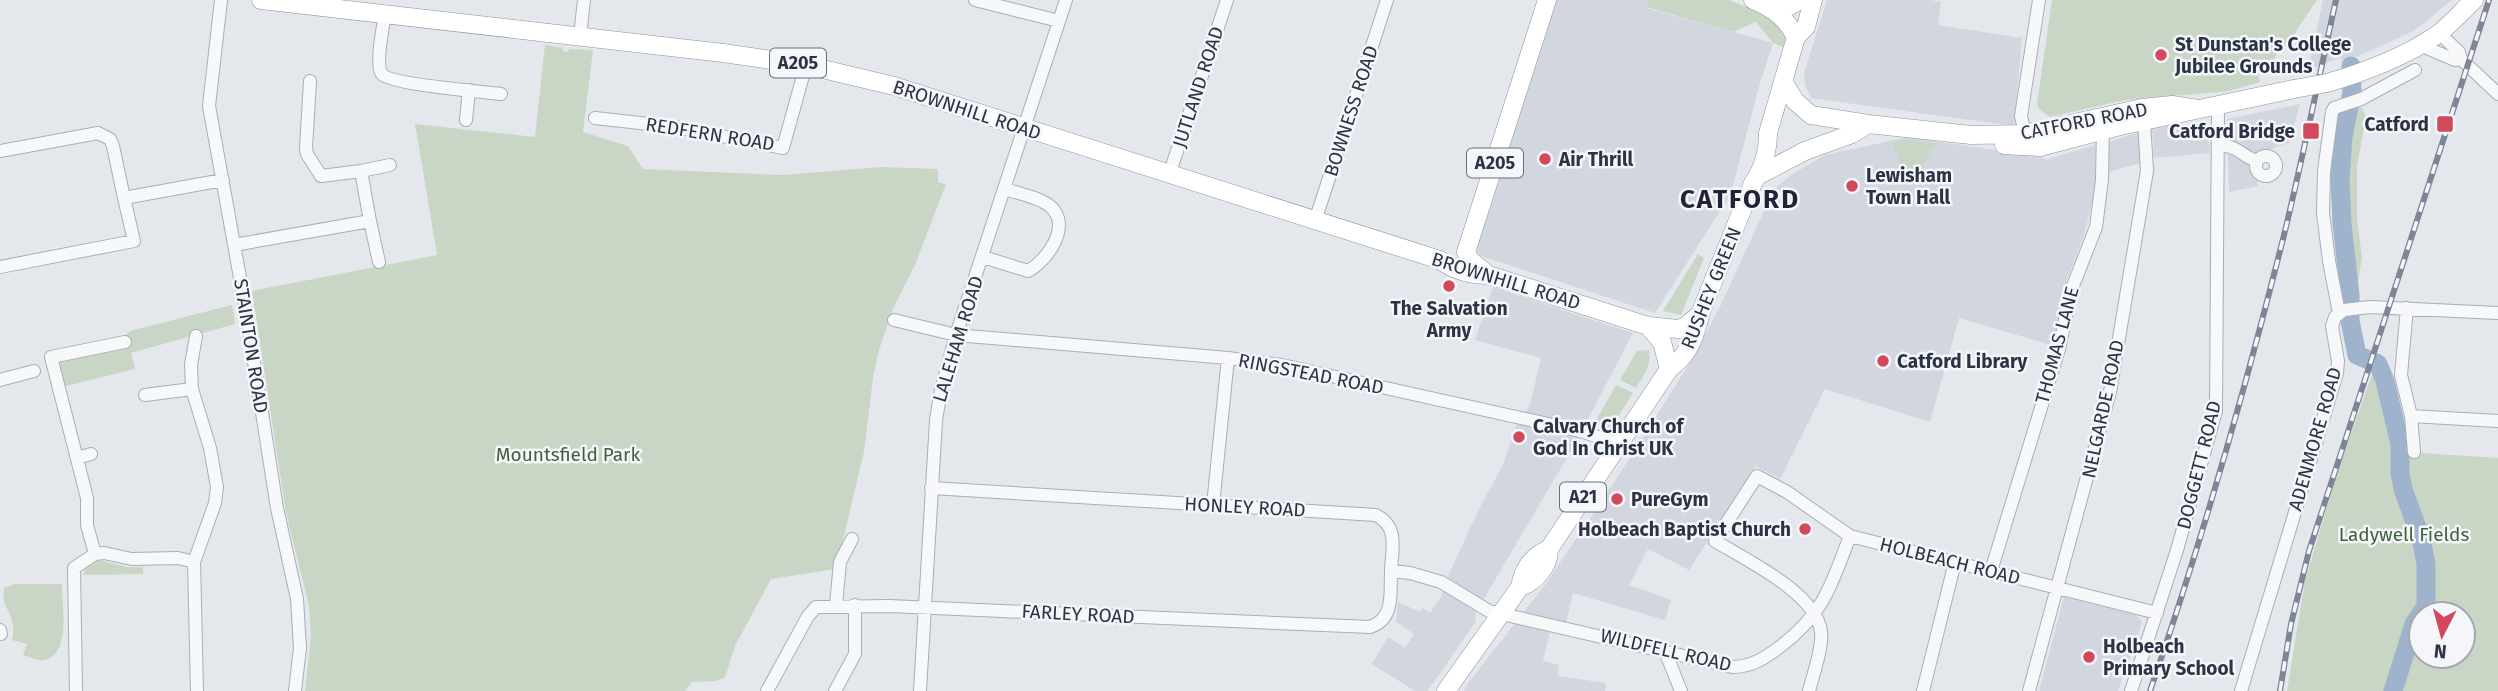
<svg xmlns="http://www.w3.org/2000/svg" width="2498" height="691" font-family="'Fira Sans',sans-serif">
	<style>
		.built { fill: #d2d6de }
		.green { fill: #c9d6c5; fill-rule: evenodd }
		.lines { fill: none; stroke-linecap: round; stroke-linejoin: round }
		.river { stroke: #9fb4cc; stroke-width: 19 }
		.minor-casing { stroke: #a9aeb7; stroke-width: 14 }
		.highway-casing { stroke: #8b94a3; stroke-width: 19 }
		.minor { stroke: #f7f8fa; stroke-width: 12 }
		.highway { stroke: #fff; stroke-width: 18 }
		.rail-casing { stroke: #7d8696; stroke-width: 6 }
		.rail { stroke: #f4f6f9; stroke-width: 3.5; stroke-dasharray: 10; stroke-linecap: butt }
		.highway-bridge-casing { stroke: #8b94a3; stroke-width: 19; stroke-linecap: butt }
		.highway-bridge { stroke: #fff; stroke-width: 18 }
		.poi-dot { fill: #d1495b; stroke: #f4f6f9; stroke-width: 2.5 }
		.labels { text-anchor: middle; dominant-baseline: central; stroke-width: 5; stroke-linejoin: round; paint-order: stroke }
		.shield { fill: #f4f6f9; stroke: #676e7b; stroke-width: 2 }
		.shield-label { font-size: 18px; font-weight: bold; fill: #2b3445 }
		.poi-label { font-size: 19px; font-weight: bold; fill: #2b3445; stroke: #f4f6f9; text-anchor: start }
		.street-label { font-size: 19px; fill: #2b3445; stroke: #f4f6f9 }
		.park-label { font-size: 19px; fill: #3f6138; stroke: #f4f6f9 }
		.district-label { font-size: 26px; font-weight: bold; letter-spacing: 2px; fill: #1d2536; stroke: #f4f6f9 }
	</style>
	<rect width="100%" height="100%" fill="#e4e7ec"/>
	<path class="built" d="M1557,0H1647L1646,8L1773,43L1760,83L1733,185L1727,200L1655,313L1478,255L1477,246L1550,12Z
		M1827,0H1931L1941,2L1938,25L2022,38L2014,126L1811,98L1805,85L1804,73Z
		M2323,0H2452L2414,31L2345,62L2339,58L2308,70Z
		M2300,104L2289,143L2256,154L2258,186L2229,192L2227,119Z
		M2207,123L2210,153L2154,158L2152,127Z
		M2139,132L2141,163L2108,172L2106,143Z
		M1908,137L2041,157L2046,160L2095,145L2096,176L2093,200L2084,235L2065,285L2054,346L1959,318L1930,422L1825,389L1780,479L1756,466L1689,570L1648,549L1629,585L1671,600L1665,620L1573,593L1563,635L1550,632L1543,661L1559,665L1558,676L1606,683L1605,691H1464L1468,683L1545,585L1617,478L1691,361L1720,307L1774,189L1791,175L1825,155Z
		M1493,287L1633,333L1575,444L1475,614L1476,621L1428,691H1415L1372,664L1388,637L1405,648L1414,634L1396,622L1398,602L1420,612L1423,608L1430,613L1441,597L1448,576L1479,509L1503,465L1516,426L1530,405L1541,358L1475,340Z
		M2064,597L2136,615L2142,622L2118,691H2039Z"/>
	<path class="green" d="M1647,0H1729L1779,20L1787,33L1783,47L1773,43L1756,22L1733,32L1646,7Z
		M2052,0H2317L2296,31L2292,46L2282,45L2271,65L2258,76L2260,82L2229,91L2125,100L2050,117L2040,110L2037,104Z
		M545,45L563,48V51L568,52L569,49L593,50L583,132L628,146L643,169L782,175L882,167L938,169V182L946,184L915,265L893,309L879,350L873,377L864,452L836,569L771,579L735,646L725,677L716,681L692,682L685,691H305L311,636L309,606L286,513L252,291L437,255L415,124L535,137Z
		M2361,107L2366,117L2357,166V218L2362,258L2356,292L2347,230L2346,186L2353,110Z
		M1901,140L1936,143L1925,162L1901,188C1908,172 1897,159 1892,144Z
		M1698,254L1704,258L1681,315L1663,311Z
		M232,305L235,324L131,353L135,369L62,387L56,363L59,359L115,346L130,331Z
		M1649,350C1652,365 1643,376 1636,388L1620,380L1637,351Z
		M2379,355C2394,370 2402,430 2405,452L2498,458V691H2287L2305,581L2338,470ZM2421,614H2463V656H2421Z
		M1616,385L1633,393L1611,428L1594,424Z
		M98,560L127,567H143V574L83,575L85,569Z
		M15,584H62C62,604 71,654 45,660C38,661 30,657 23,655L27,644L12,640C18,613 0,610 4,588Z"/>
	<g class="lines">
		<path class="river" d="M2351,66L2352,92L2343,137L2340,180L2342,224L2350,295V321L2357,355L2378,364L2385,381L2400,444V473L2403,489L2421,539L2426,564V606L2414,624L2393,691"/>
		<g class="minor-casing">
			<path id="minor" d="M221,0L209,106L246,311L277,508L297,599L300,648L295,691
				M975,0L1059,21
				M385,14C383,27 375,65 382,74C389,84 484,92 501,94
				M2439,33L2459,52L2461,59L2498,94
				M580,36L584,0
				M2420,45L2455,60L2461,59
				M595,118L676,127L783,148L806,65
				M466,120L469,90
				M2032,137L2025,134L2021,116L2039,0
				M2219,145C2239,146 2241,156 2257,161
				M0,151L98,133L110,139L113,146L124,198L223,180
				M2256 166a10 10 0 1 1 20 0a10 10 0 1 1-20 0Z
				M361,171L390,165
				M1169,175L1227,0
				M370,221L379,262
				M1315,221L1387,0
				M234,245L370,221L361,171L321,176L307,154L306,148L310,81
				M983,257L1028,271C1047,261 1072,226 1051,207C1040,197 1019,194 1005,189
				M0,267L134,241L124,198
				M2407,308L2401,375L2411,416L2414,452
				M2339,313L2329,261L2323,213L2324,171L2332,112L2334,108L2361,99L2415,70
				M894,320L956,335L1228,358L1282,365L1584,432L1618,444
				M196,336L191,365L192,389L210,448L217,487L215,503L194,562L197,691
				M0,380L34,371
				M145,395L192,389
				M2411,416L2498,421
				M77,458L91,454
				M931,488L1376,515C1399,527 1392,548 1391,571L1410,573L1441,582L1489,611L1732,667C1752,667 1765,658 1781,646C1825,612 1831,585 1850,536
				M1213,505L1228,358
				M95,554L87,525V498L51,357L125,342
				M1991,571L2059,349L2071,291L2096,227L2102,180L2103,123
				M836,605L840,562L852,539
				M0,630L1,634
				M1665,651L1681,691
				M76,691L74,568L95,554L104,553L132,559L178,558L194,562
				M767,691L808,616L816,607L889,606L1370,627C1395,619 1390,593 1391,571
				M835,691L855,654V605
				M920,691L936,420L941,390L956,335L1066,0
				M1809,691C1813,675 1823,647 1821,632C1817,594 1745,559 1715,541L1757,476L1787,492L1850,536L2157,613
				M1923,691L1955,562
				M2029,691L2110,392L2147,171L2144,121
				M2131,691L2177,550L2216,411L2218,106
				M2241,691L2337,373L2338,361L2332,326L2335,317L2344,310L2370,307L2498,313"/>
		</g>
		<g class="highway-casing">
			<path id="highway" d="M261,0L723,53L806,65L894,86L1440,260C1455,271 1470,275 1489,275L1648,326L1678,329L1685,327L1701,313
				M1753,0C1773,8 1786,18 1796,37
				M1773,8L1788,7L1800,0
				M1784,83L1795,101L1811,115L1868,124L1971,135L2025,134L2142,108L2172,105L2198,109
				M2327,83C2362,73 2407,56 2438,34C2450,25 2462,11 2474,0
				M2004,145L2040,147L2120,126L2294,89
				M1759,175L1805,151L1852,134L1868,124
				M1488,275L1470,260L1466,252L1547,0
				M1648,326L1662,342L1669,369
				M1520,587C1536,582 1549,566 1549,549L1669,369C1691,354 1696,332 1702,309L1753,183C1763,169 1768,150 1768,133L1796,37L1806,27L1813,0
				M1446,691L1520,587C1523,569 1532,556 1549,549"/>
		</g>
		<use href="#minor" class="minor"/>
		<use href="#highway" class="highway"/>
		<g class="rail-casing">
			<path id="rail" d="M2150,691C2201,544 2244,394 2282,243C2302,163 2318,81 2336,0
				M2280,691L2291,624L2309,551L2489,0"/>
		</g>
		<use href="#rail" class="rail"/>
		<g class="highway-bridge-casing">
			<path id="highway-bridge" d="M2294,89L2327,83"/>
		</g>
		<use href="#highway-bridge" class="highway-bridge"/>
	</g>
	<g class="poi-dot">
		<circle cx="2161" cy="55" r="7"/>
		<rect x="2436" y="115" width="18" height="18" rx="3.5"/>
		<rect x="2302" y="122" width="18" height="18" rx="3.5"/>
		<circle cx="1545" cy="159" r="7"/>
		<circle cx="1852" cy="186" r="7"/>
		<circle cx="1449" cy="286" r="7"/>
		<circle cx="1883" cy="361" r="7"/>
		<circle cx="1519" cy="437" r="7"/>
		<circle cx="1617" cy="499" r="7"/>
		<circle cx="1805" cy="529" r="7"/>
		<circle cx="2089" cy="657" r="7"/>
	</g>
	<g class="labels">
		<g class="shield">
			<rect x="770" y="48.5" width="56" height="29" rx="5"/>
			<rect x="1467" y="148.5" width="56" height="29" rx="5"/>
			<rect x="1560" y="482.5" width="46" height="29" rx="5"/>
		</g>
		<g class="shield-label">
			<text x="798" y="63">A205</text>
			<text x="1495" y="163">A205</text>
			<text x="1583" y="497">A21</text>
		</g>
		<g class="poi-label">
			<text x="2175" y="44">St Dunstan's College<tspan x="2175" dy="22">Jubilee Grounds</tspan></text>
			<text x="2429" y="124" text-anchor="end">Catford</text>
			<text x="2295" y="131" text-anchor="end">Catford Bridge</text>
			<text x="1559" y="159">Air Thrill</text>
			<text x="1866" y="175">Lewisham<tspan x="1866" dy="22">Town Hall</tspan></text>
			<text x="1449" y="308" text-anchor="middle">The Salvation<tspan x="1449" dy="22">Army</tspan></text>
			<text x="1897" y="361">Catford Library</text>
			<text x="1533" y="426">Calvary Church of<tspan x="1533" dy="22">God In Christ UK</tspan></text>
			<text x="1631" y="499">PureGym</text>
			<text x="1791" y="529" text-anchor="end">Holbeach Baptist Church</text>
			<text x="2103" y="646">Holbeach<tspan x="2103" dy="22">Primary School</tspan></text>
		</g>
		<g class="street-label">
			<text transform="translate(1198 87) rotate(-72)">JUTLAND ROAD</text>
			<text transform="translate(967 110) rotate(18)">BROWNHILL ROAD</text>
			<text transform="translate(1351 111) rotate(-72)">BOWNESS ROAD</text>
			<text transform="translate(2084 121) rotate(-11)">CATFORD ROAD</text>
			<text transform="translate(710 134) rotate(9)">REDFERN ROAD</text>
			<text transform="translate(1506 281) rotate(17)">BROWNHILL ROAD</text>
			<text transform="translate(1711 288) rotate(-68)">RUSHEY GREEN</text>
			<text transform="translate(958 339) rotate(-73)">LALEHAM ROAD</text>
			<text transform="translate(2057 345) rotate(-75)">THOMAS LANE</text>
			<text transform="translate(251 346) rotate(81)">STAINTON ROAD</text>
			<text transform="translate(1311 374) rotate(11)">RINGSTEAD ROAD</text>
			<text transform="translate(2103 409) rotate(-78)">NELGARDE ROAD</text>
			<text transform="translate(2315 439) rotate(-74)">ADENMORE ROAD</text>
			<text transform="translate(2199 465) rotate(-76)">DOGGETT ROAD</text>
			<text transform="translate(1245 507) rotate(3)">HONLEY ROAD</text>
			<text transform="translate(1950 561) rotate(14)">HOLBEACH ROAD</text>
			<text transform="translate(1078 614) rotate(3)">FARLEY ROAD</text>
			<text transform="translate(1666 650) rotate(13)">WILDFELL ROAD</text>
		</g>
		<g class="park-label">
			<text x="568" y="454">Mountsfield Park</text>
			<text x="2404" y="534">Ladywell Fields</text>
		</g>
		<g class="district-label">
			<text x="1740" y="199">CATFORD</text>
		</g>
	</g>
	<g transform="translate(2442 635) rotate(186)"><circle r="33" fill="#f4f6f9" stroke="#a4a8b1" stroke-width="2"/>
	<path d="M0-5L12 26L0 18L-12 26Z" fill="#d1495b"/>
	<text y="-10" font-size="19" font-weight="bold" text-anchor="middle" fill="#2b3445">N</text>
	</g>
</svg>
